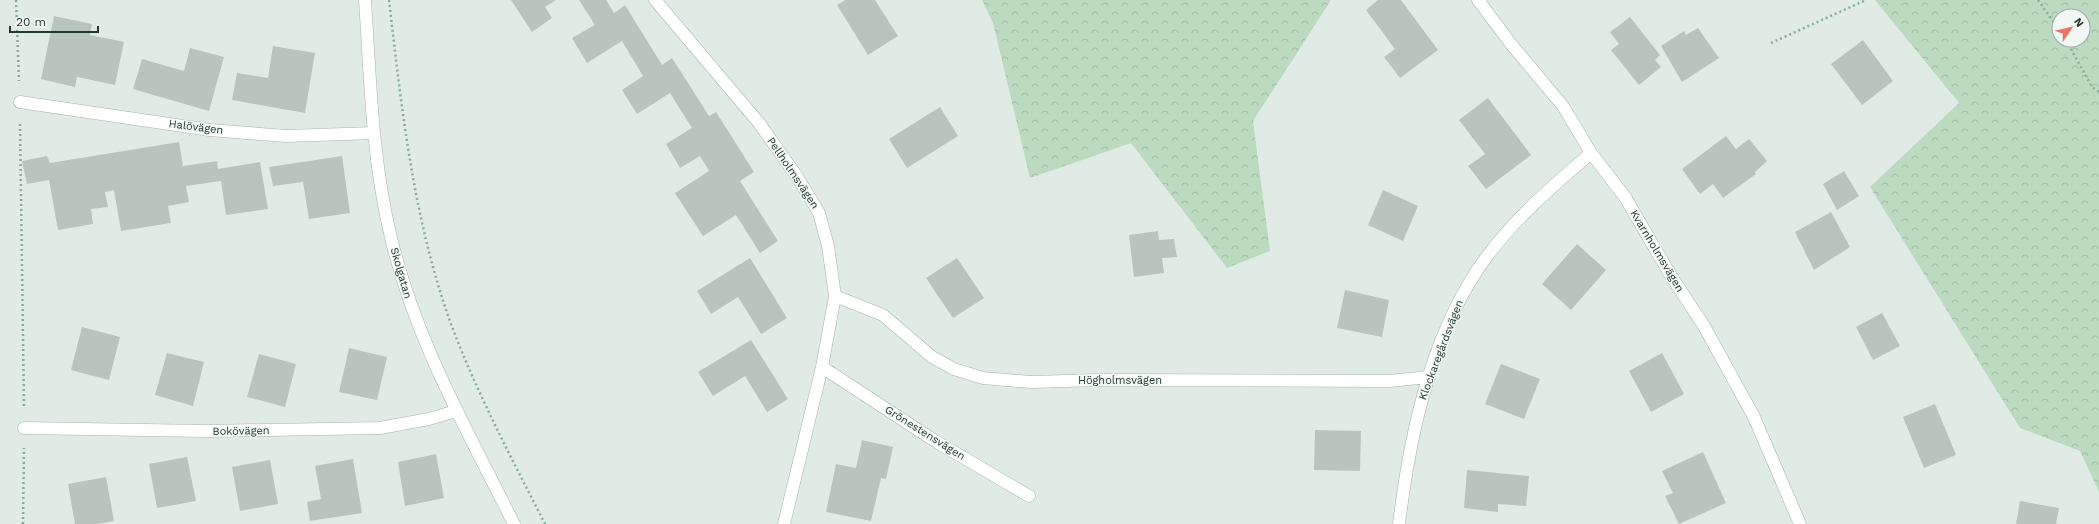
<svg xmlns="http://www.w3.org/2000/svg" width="2099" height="524" font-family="'Work Sans',sans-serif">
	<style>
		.forest { fill: url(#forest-crowns); fill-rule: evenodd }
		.building { fill: #b7c5be }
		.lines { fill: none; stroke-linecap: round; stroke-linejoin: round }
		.minor-casing { stroke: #a4b2ab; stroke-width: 13 }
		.path { stroke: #84ac9b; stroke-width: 2.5; stroke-dasharray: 2 3; stroke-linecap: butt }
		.minor { stroke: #fff; stroke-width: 12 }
		.labels { text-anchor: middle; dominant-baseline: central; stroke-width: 3; stroke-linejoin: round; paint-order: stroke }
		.street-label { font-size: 11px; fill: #233a31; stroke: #f1f7f4 }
	</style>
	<defs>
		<pattern id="forest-crowns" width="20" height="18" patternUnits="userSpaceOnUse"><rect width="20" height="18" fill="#bbdac0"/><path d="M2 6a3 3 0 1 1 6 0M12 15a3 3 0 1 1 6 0" fill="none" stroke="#a0bca5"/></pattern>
	</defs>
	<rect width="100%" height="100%" fill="#e1ebe5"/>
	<path class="forest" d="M982,0H1331L1253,121L1270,251L1227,268L1131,143L1030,178L993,23Z
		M1875,0H2099V492L2080,451L2020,428L1870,187L1959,103ZM2059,16H2083V40H2059Z"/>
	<path class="building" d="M511,0H556L545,7L552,18L532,32Z
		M579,0H606L614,13L625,5L662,65L672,58L709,116L716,112L754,172L740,181L778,241L760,253L736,215L703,236L675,193L709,171L700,156L680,168L666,144L692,128L670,93L637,114L622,90L643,76L622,41L587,63L572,38L595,25Z
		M845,0H875L898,36L868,55L837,5Z
		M1378,0H1401L1438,50L1400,78L1384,57L1395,49L1366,10Z
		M54,16L92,24L90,35L124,42L115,85L77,77L75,87L41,79Z
		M1630,17L1660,55L1655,60L1661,67L1639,85L1611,50L1619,44L1610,32Z
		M1698,28L1719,58L1682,82L1661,46L1684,31L1686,35Z
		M1863,40L1893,81L1862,105L1831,64Z
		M273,46L315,53L305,113L232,100L237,73L268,78Z
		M190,48L224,57L209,111L133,89L142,59L184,71Z
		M1488,98L1531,155L1486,189L1468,166L1485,154L1459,120Z
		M940,107L958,136L907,168L889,139Z
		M1726,136L1736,149L1749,139L1767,161L1755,172L1756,174L1723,198L1713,184L1700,194L1682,169Z
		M179,142L183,166L217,161L218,169L260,162L268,209L226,215L221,181L186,186L189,202L168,206L171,223L121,231L114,190L105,192L108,207L91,209L93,224L58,230L49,180L27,184L22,161L47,156L50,163Z
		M342,156L350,213L309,219L303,182L273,186L269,167Z
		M1844,171L1859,196L1837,210L1823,184Z
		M1383,190L1418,206L1403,241L1368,225Z
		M1831,212L1850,247L1814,270L1795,232Z
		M1158,231L1159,240L1174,239L1177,257L1162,258L1164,273L1134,277L1129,235Z
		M1577,244L1606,270L1571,310L1542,284Z
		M750,258L787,318L761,334L738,297L711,314L697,291Z
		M957,258L984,298L953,318L926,278Z
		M1345,290L1389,300L1382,337L1337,328Z
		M1882,313L1900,346L1873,360L1856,327Z
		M82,327L120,337L109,380L71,370Z
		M751,340L788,399L767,412L745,376L713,396L698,372Z
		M349,348L387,357L377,400L339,392Z
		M167,353L204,362L193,406L155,395Z
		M1662,353L1684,394L1651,412L1629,371Z
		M259,354L296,364L285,407L247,397Z
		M1501,364L1540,379L1524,419L1485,404Z
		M1935,404L1956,455L1924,468L1903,417Z
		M1315,430L1361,431L1360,471L1314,470Z
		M862,440L893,447L886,479L881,478L871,521L826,512L836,464L856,468Z
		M1703,452L1726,503L1679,524L1665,496L1673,493L1662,471Z
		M436,454L444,498L405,506L398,462Z
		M187,457L196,501L157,508L149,464Z
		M353,459L362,513L310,521L307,502L321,499L315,466Z
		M270,460L278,504L240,511L232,467Z
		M1467,470L1529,476L1526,506L1498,504V512L1464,508Z
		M106,477L114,521L97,524H75L68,484Z
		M2020,501L2059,508L2056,524H2016Z"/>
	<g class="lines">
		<g class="minor-casing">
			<path id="minor" d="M365,0C370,75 372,156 389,229C412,334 466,428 514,524
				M655,0L759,123L798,178L819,213L828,246L835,296L822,367L784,524
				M1478,0L1511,44L1563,106L1591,153L1625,197L1671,276L1704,326L1754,417L1800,524
				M20,102L210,130L286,136L374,133
				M835,296L883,315L932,357L954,369L983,378L1031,382L1099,380L1389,381L1429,377
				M822,367L935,441L1029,496
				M24,428L205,431L380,428L429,419L456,411
				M1399,524C1410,433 1432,329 1488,255C1517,216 1555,184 1591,153"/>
		</g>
		<path class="path" d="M16,0L19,81
			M389,0C402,112 414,226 454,332C480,399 513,461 545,524
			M2038,0L2059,30
			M2066,40L2092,87L2099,92
			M1771,43L1866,0
			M20,124L24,407
			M23,524L24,448"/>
		<use href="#minor" class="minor"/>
	</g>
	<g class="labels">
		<g class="street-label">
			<text transform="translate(196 127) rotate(7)">Halövägen</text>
			<text transform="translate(793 173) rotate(56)">Pellholmsvägen</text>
			<text transform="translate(1657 251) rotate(59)">Kvarnholmsvägen</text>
			<text transform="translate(401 273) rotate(74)">Skolgatan</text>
			<text transform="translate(1441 350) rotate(-69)">Klockaregårdsvägen</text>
			<text x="1120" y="380">Högholmsvägen</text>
			<text transform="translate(241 431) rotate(-1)">Bokövägen</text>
			<text transform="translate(925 433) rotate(32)">Grönestensvägen</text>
		</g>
	</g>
	<g transform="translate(2071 28) rotate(55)"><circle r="19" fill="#f1f7f4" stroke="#9faba6"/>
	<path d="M0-3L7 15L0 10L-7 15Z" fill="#e87462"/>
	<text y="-6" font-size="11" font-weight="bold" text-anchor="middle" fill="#233a31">N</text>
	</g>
	<path d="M10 26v6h88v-6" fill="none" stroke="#233a31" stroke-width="2"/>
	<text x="16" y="26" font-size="12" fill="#233a31" stroke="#f1f7f4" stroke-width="3" paint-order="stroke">20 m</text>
</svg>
